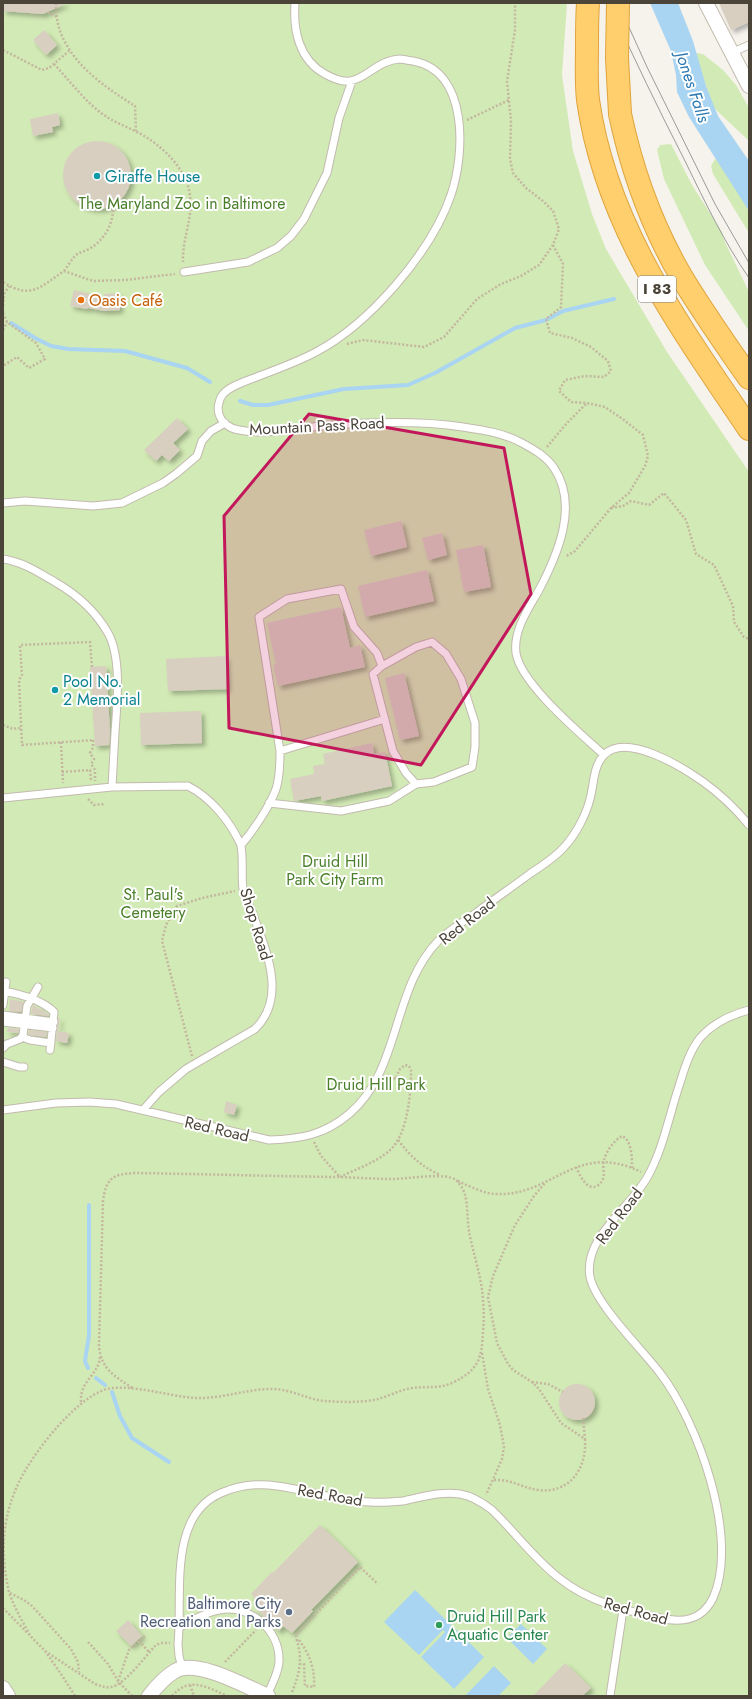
<svg xmlns="http://www.w3.org/2000/svg" width="752" height="1699" font-family="Jost,sans-serif">
	<style>
		.green { fill: #d2eab5 }
		.water { fill: #a9d4f2 }
		.lines { fill: none; stroke-linecap: round; stroke-linejoin: round }
		.stream { stroke: #a9d4f2; stroke-width: 4 }
		.building { fill: #d8cfc1; filter: url(#shadow) }
		.service-casing { stroke: #c2bbae; stroke-width: 9 }
		.minor-casing { stroke: #c2bbae; stroke-width: 16 }
		.motorway-casing { stroke: #e0a43c; stroke-width: 24 }
		.path { stroke: #c4b79f; stroke-width: 2.5; stroke-dasharray: 2 2; stroke-linecap: butt }
		.service { stroke: #fff; stroke-width: 7 }
		.minor { stroke: #fff; stroke-width: 14 }
		.motorway { stroke: #ffcf6e; stroke-width: 22 }
		.tram { stroke: #9a9a9a; stroke-width: 1 }
		.motorway-bridge-casing { stroke: #e0a43c; stroke-width: 24; stroke-linecap: butt }
		.motorway-bridge { stroke: #ffcf6e; stroke-width: 22 }
		.marked { fill: #c2185b; fill-opacity: 0.2; stroke: #c2185b; stroke-width: 3; stroke-linejoin: round }
		.culture-dot { fill: #0f9aa8; stroke: #fff; stroke-width: 1.5 }
		.food-dot { fill: #e8710a; stroke: #fff; stroke-width: 1.5 }
		.service-dot { fill: #5c6f8a; stroke: #fff; stroke-width: 1.5 }
		.leisure-dot { fill: #2e9e5b; stroke: #fff; stroke-width: 1.5 }
		.labels { text-anchor: middle; dominant-baseline: central; stroke-width: 4; stroke-linejoin: round; paint-order: stroke }
		.shield { fill: #fff; stroke: #817c74; stroke-width: 1 }
		.shield-label { font-size: 15px; font-weight: bold; fill: #4b4439 }
		.culture-label { font-size: 16px; fill: #0d838f; stroke: #fff; text-anchor: start }
		.park-label { font-size: 16px; fill: #4a7f2a; stroke: #fff }
		.food-label { font-size: 16px; fill: #c56008; stroke: #fff; text-anchor: start }
		.street-label { font-size: 16px; fill: #4b4439; stroke: #fff }
		.service-label { font-size: 16px; fill: #4e5e75; stroke: #fff; text-anchor: end }
		.leisure-label { font-size: 16px; fill: #27864d; stroke: #fff; text-anchor: start }
		.water-label { font-size: 17px; font-style: italic; fill: #2e7ab2; stroke: #fff }
	</style>
	<defs>
		<filter id="shadow"><feDropShadow dx="3.5" dy="3.5" stdDeviation="2" flood-color="#0004"/></filter>
	</defs>
	<rect width="100%" height="100%" fill="#f6f3ec"/>
	<path class="green" d="M3,3H567L562,75L573,151L592,214L606,249L667,352L749,472V1696H3Z
		M697,53L703,54L723,70L736,85L749,108V141L713,107L696,56Z
		M671,144L692,185L722,232L724,240L749,292V331L705,265L664,179L657,150L660,145Z
		M715,159L722,161L749,184V233L713,174L711,166Z"/>
	<path class="water" d="M650,3H678L693,41L706,86L718,116L749,161V211L689,117L677,92L676,75L671,51Z
		M415,1590L484,1657L454,1689L421,1657L445,1632L443,1630L419,1655L384,1622Z
		M521,1624L547,1649L533,1664L507,1638Z
		M494,1666L511,1683L498,1696H465Z"/>
	<g class="lines">
		<path class="stream" d="M11,323L35,338L51,346L68,349L125,351L187,368L210,382
			M240,401L253,405H268L344,389L408,385L435,373L515,328L546,320L563,311L614,299
			M88,1368L85,1361L89,1335V1205
			M96,1378L105,1385
			M112,1392L120,1416L132,1438L169,1462"/>
	</g>
	<path class="building" d="M3,3H67L43,14L3,11Z
		M719,3H749V22L731,30Z
		M44,30L57,45L46,55L33,40Z
		M58,113L60,125L52,127L53,132L33,136L30,119Z
		M63 175a34 34 0 1 1 68 0a34 34 0 1 1-68 0Z
		M74,290L104,297V294L119,293L120,310L105,311L88,308L87,309L70,306Z
		M177,418L188,429L173,443L180,450L169,461L162,455L156,461L144,450Z
		M401,521L407,547L371,556L364,530Z
		M442,533L447,555L428,560L422,538Z
		M483,545L491,587L464,592L456,550Z
		M427,570L434,601L365,617L358,586Z
		M341,607L350,648L360,645L365,667L278,686L273,665L276,664L267,623Z
		M226,656L227,689L168,691L166,659Z
		M106,666L110,732L109,745L95,746L90,667Z
		M404,673L419,736L400,740L385,678Z
		M201,711L202,743L141,745L140,713Z
		M372,743L374,754L385,752L392,786L322,801L321,796L294,801L290,779L314,774L313,766L325,764L323,754Z
		M10,999L24,1002L21,1012L9,1011Z
		M33,1005L48,1014L49,1016L31,1014Z
		M58,1018H60L58,1031L69,1033L67,1043L56,1041Z
		M8,1028L19,1029L18,1033L7,1032Z
		M29,1030L47,1032L46,1037L30,1035L28,1034Z
		M226,1101L237,1105L234,1115L224,1112Z
		M559 1402a18 18 0 1 1 36 0a18 18 0 1 1-36 0Z
		M320,1525L358,1562L311,1610L313,1611L292,1633L283,1626L279,1631L255,1608L259,1603L251,1594L272,1572L273,1573Z
		M128,1620L142,1636L131,1646L116,1631Z
		M565,1663L591,1688L582,1696H533Z"/>
	<g class="lines">
		<g class="service-casing">
			<path id="service" d="M295,3C293,30 299,60 325,74C332,78 341,82 350,81C366,79 378,60 400,59C401,59 412,61 413,61C469,71 465,154 451,195C431,253 369,324 316,352C297,362 278,369 259,376C247,381 231,385 223,394C219,399 217,408 219,414C221,422 230,429 239,430C263,435 295,429 320,426C367,422 416,420 463,427C483,430 504,433 522,443C533,449 546,456 554,468C579,505 558,554 539,590C529,608 513,630 516,653C521,684 580,733 604,755
				M731,53L749,45
				M184,272L248,262L277,248L291,236L304,219L327,173L339,118L352,81
				M3,503L25,501L93,506L122,503L163,483L177,473L197,456L202,441L211,431L225,423
				M3,559C23,562 38,572 55,582C76,594 96,612 108,633C122,658 117,704 115,732C114,751 113,769 112,787
				M280,751L385,719
				M3,798L112,787L188,786C211,798 229,820 240,843C244,851 241,878 243,889C245,896 248,902 251,909C264,946 289,996 255,1029L186,1069L159,1092L143,1110
				M269,803L341,811L389,801L416,784
				M241,845C253,831 270,806 276,789C280,777 280,763 280,751L259,617L287,599L341,589L354,627L377,653L382,666L373,674L393,751L406,773L416,784L434,782L472,767L475,747V723L461,679L446,654L432,642L416,647L382,666
				M3,991C20,994 41,999 54,1012L50,1050
				M3,1005L6,982
				M3,1015L54,1022
				M3,1022L53,1028
				M22,1037L30,1040L51,1043
				M3,1048L7,1044L20,1039L23,1035L27,1006L38,987
				M3,1062L19,1067H24
				M3,1110L56,1103L89,1102L116,1104L269,1140C301,1139 324,1135 349,1114C401,1071 391,990 438,941C448,931 461,923 473,915C492,901 512,887 531,873C543,865 556,857 565,846C576,834 586,815 590,799C594,785 593,766 604,755C626,732 682,767 702,781C719,793 735,808 749,825
				M180,1627C192,1621 205,1612 219,1610C250,1604 280,1630 279,1661C279,1673 271,1685 267,1696
				M182,1668L179,1656L178,1644C183,1597 167,1516 221,1493C239,1485 258,1483 277,1486C308,1490 339,1501 370,1502C381,1503 392,1502 403,1501C422,1497 441,1491 460,1494C472,1496 483,1503 492,1510C515,1532 534,1559 559,1578C589,1602 624,1610 660,1618C682,1623 702,1621 713,1598C740,1539 698,1422 660,1373C642,1349 596,1305 590,1277C583,1237 631,1208 648,1176C663,1149 669,1116 679,1086C684,1070 689,1052 700,1038C713,1023 730,1015 749,1010
				M610,1696L623,1610"/>
		</g>
		<g class="minor-casing">
			<path id="minor" d="M706,3L749,86
				M3,1688L8,1696
				M149,1696C156,1687 165,1677 175,1671C196,1658 247,1687 268,1696"/>
		</g>
		<g class="motorway-casing">
			<path id="motorway" d="M588,3C587,17 587,31 587,45C587,63 586,82 588,100C606,227 680,326 749,429
				M620,114C632,171 652,226 681,276C702,311 726,345 749,378"/>
		</g>
		<path class="path" d="M56,3C54,52 98,83 135,106L136,131
			M48,12L57,17
			M3,50L42,70L49,68L69,51
			M54,64C69,80 83,99 100,112C111,121 123,125 135,131C160,143 187,168 190,196C193,219 182,239 183,262
			M467,120L509,100
			M553,245L563,264L561,307L546,319L550,333L572,338L591,347L608,361L611,371L604,377L585,376L565,380L559,391L571,402L587,403L605,407L624,420L643,435L648,456L645,466L629,493L611,508L575,551L565,557
			M64,271C68,266 71,260 75,256C79,252 84,252 89,249C105,240 114,223 113,205
			M3,282C31,300 40,287 64,271L93,281L125,280L175,274
			M3,306L4,294L9,286
			M3,313L7,322L36,343L45,359L29,368L17,357L3,366
			M3,330L7,322
			M347,344L363,340L424,347L444,337L477,299L501,284L521,276L539,265L553,245L559,229L553,211L543,201L526,188L513,173L510,159L511,121L507,81L515,30V3
			M547,447L566,424L587,403
			M611,508L623,506L631,501L649,505L664,493L686,520L696,554L714,565L733,606L734,622L744,637L749,639
			M92,667L90,642L20,645L22,675L19,680L22,745L94,740
			M3,725L13,729L21,728
			M93,740V748L90,753L94,759L91,764L95,770V781
			M61,742L63,783
			M62,772L90,770L91,780
			M88,799L94,805L105,804
			M192,1056L162,941L166,925L177,906L202,898L235,891
			M398,1140C411,1157 421,1166 440,1175
			M314,1142L321,1156L340,1177C354,1170 377,1162 389,1151C408,1135 411,1093 411,1070L409,1066L405,1065L399,1070L396,1079L387,1075
			M576,1167C580,1175 586,1191 597,1186C600,1184 602,1182 603,1179C605,1173 602,1166 604,1160C606,1152 614,1140 622,1136C632,1140 632,1158 632,1168
			M458,1181C469,1186 482,1193 495,1194C553,1197 576,1140 641,1172
			M482,1353L488,1389L500,1425L504,1447L502,1459L486,1495
			M532,1382L548,1384L563,1392
			M81,1402C79,1382 99,1374 100,1357
			M583,1418L585,1439
			M494,1480C512,1479 522,1488 538,1490C570,1494 587,1468 585,1439L561,1423L539,1389L532,1382L513,1370L508,1364L497,1343L488,1297L493,1276L515,1225L534,1196L545,1183
			M10,1593L24,1600L32,1606L71,1649L78,1662L79,1672
			M3,1608L45,1651L63,1677L75,1696
			M30,1635C22,1621 14,1607 9,1592C0,1554 2,1517 19,1482C32,1454 81,1390 113,1388C140,1386 168,1396 195,1398C222,1399 246,1389 272,1389C291,1389 306,1399 324,1401C341,1402 361,1403 378,1399C389,1396 400,1390 412,1388C426,1386 439,1389 452,1383C479,1370 482,1358 483,1331C484,1321 484,1311 483,1301C482,1277 473,1254 469,1231C467,1219 468,1206 465,1195C464,1190 460,1184 456,1180C446,1172 407,1179 392,1179C372,1179 352,1177 332,1177C267,1176 201,1174 135,1173C113,1174 106,1178 103,1201L99,1346C101,1370 116,1377 134,1389
			M299,1640C310,1655 315,1669 314,1687L305,1686L304,1664H301
			M139,1641L149,1652
			M297,1641L296,1635L360,1567L378,1584
			M88,1642L108,1664L118,1681L132,1696
			M45,1651L95,1684C101,1686 105,1688 111,1687C123,1686 146,1656 155,1646L160,1643H170
			M225,1662L256,1630
			M118,1681L129,1650L145,1636
			M190,1685L194,1696
			M292,1692C299,1675 303,1660 297,1641
			M172,1696C189,1676 207,1687 227,1696"/>
		<use href="#service" class="service"/>
		<use href="#minor" class="minor"/>
		<use href="#motorway" class="motorway"/>
		<path class="tram" d="M609,3C633,57 659,110 686,163C705,202 724,242 749,278
			M618,3L647,67L715,204L749,263"/>
		<g class="motorway-bridge-casing">
			<path id="motorway-bridge" d="M618,3L617,58L620,114"/>
		</g>
		<use href="#motorway-bridge" class="motorway-bridge"/>
	</g>
	<path class="marked" d="M309,414L504,448L531,594L421,765L229,728L224,516Z"/>
	<g class="culture-dot">
		<circle cx="97" cy="176" r="4"/>
		<circle cx="55" cy="690" r="4"/>
	</g>
	<circle class="food-dot" cx="81" cy="300" r="4"/>
	<circle class="service-dot" cx="289" cy="1612" r="4"/>
	<circle class="leisure-dot" cx="439" cy="1625" r="4"/>
	<g class="labels">
		<rect class="shield" x="638" y="276" width="38" height="26" rx="3"/>
		<g class="shield-label">
			<text x="657" y="289">I 83</text>
		</g>
		<g class="culture-label">
			<text x="105" y="176">Giraffe House</text>
			<text x="63" y="681">Pool No.<tspan x="63" dy="18">2 Memorial</tspan></text>
		</g>
		<g class="park-label">
			<text x="182" y="203">The Maryland Zoo in Baltimore</text>
			<text x="335" y="861">Druid Hill<tspan x="335" dy="18">Park City Farm</tspan></text>
			<text x="153" y="894">St. Paul's<tspan x="153" dy="18">Cemetery</tspan></text>
			<text x="376" y="1084">Druid Hill Park</text>
		</g>
		<g class="food-label">
			<text x="89" y="300">Oasis Café</text>
		</g>
		<g class="street-label">
			<text transform="translate(317 426) rotate(-3)">Mountain Pass Road</text>
			<text transform="translate(467 921) rotate(-38)">Red Road</text>
			<text transform="translate(256 924) rotate(73)">Shop Road</text>
			<text transform="translate(217 1129) rotate(13)">Red Road</text>
			<text transform="translate(619 1216) rotate(-53)">Red Road</text>
			<text transform="translate(330 1495) rotate(10)">Red Road</text>
			<text transform="translate(636 1611) rotate(15)">Red Road</text>
		</g>
		<g class="service-label">
			<text x="281" y="1603">Baltimore City<tspan x="281" dy="18">Recreation and Parks</tspan></text>
		</g>
		<g class="leisure-label">
			<text x="447" y="1616">Druid Hill Park<tspan x="447" dy="18">Aquatic Center</tspan></text>
		</g>
		<g class="water-label">
			<text transform="translate(693 87) rotate(71)">Jones Falls</text>
		</g>
	</g>
	<rect width="752" height="1699" fill="none" stroke="#4b4439" stroke-width="8"/>
</svg>
